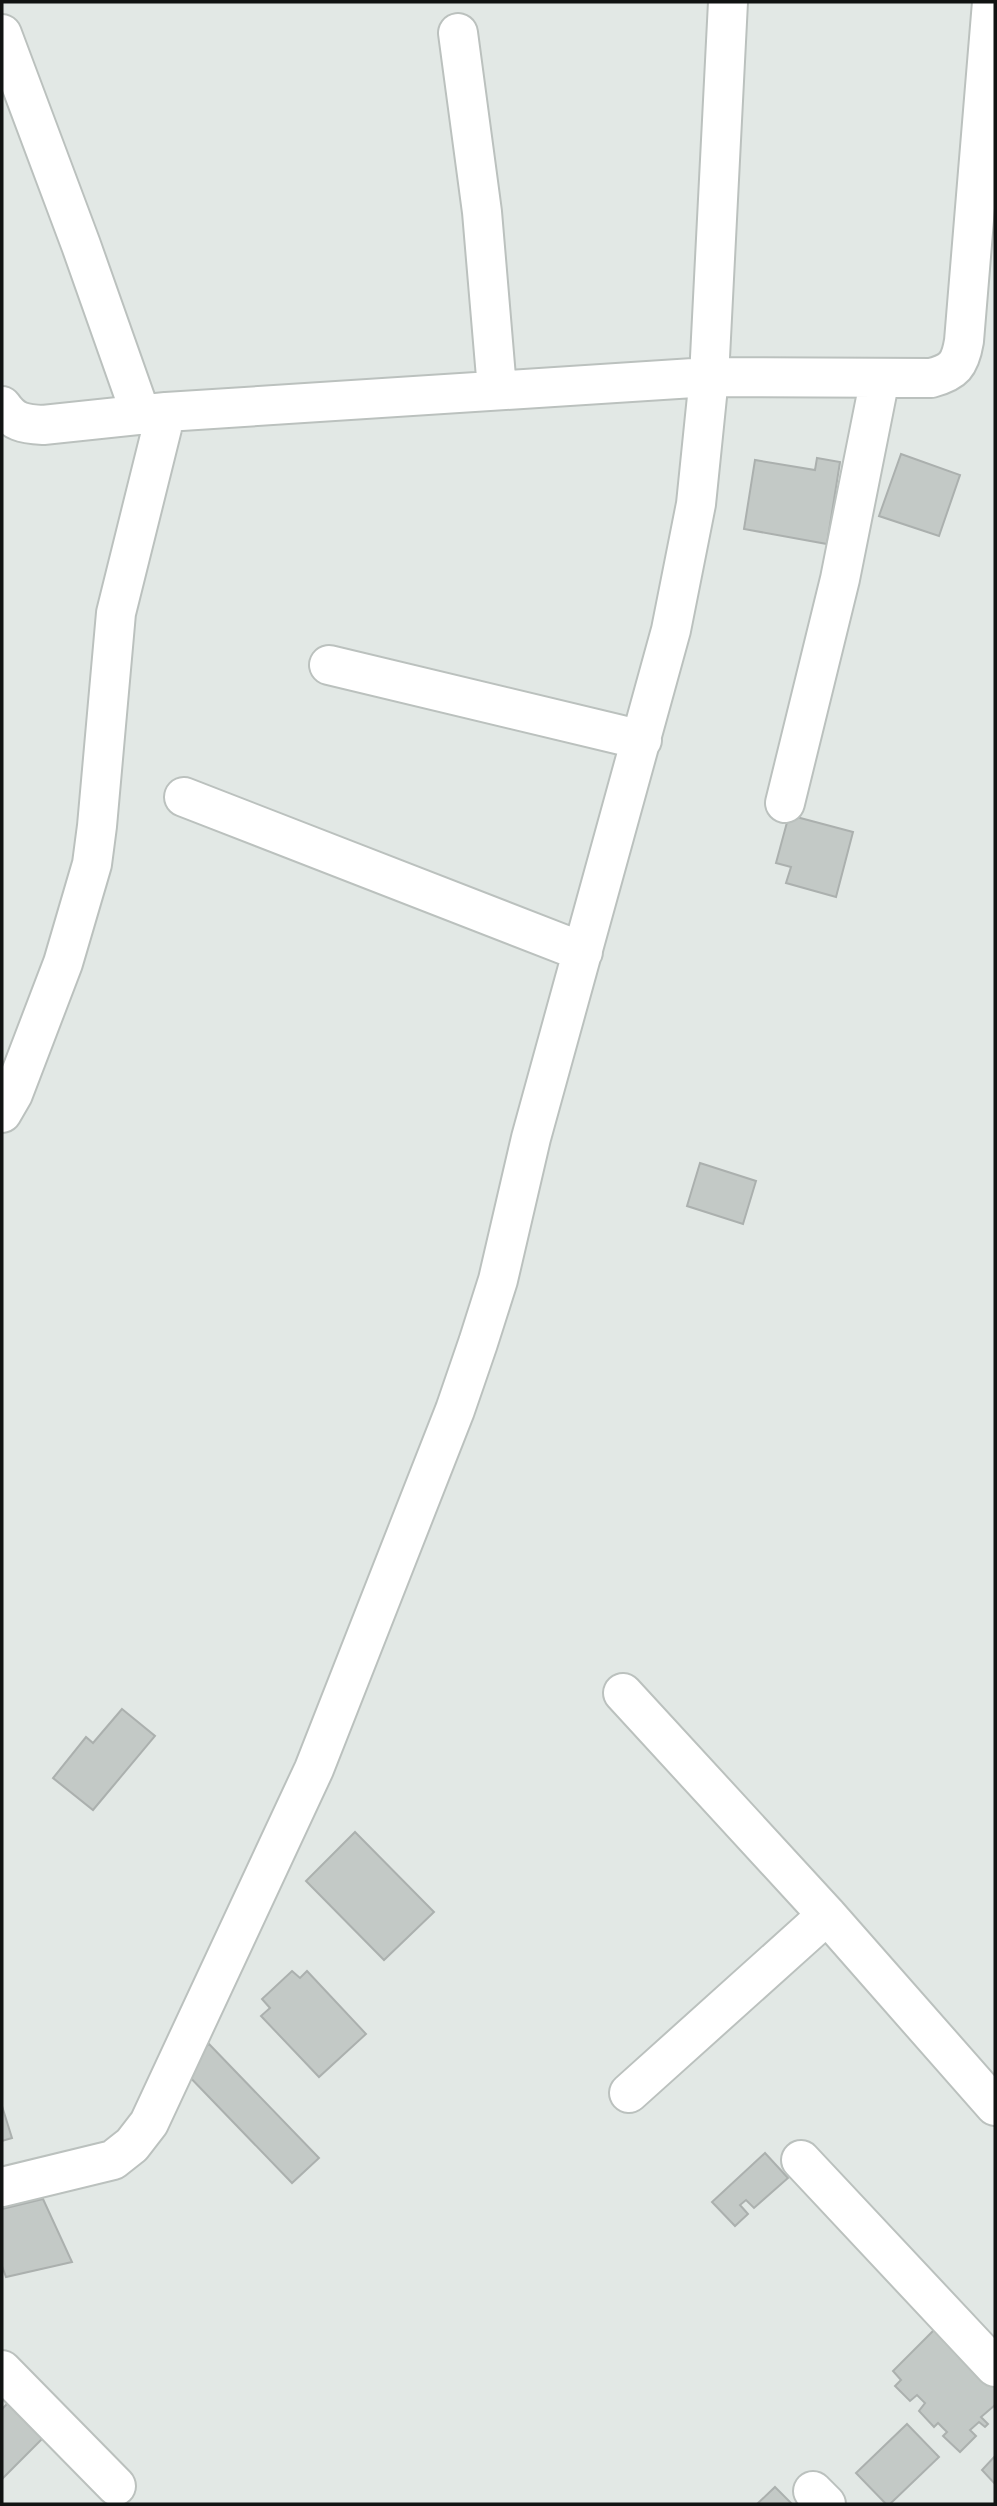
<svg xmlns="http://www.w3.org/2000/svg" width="997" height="2506" font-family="'IBM Plex Sans',sans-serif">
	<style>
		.building { fill: #c3c9c6; stroke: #abb0ae; stroke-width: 2 }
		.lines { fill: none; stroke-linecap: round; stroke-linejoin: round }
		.minor-casing { stroke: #bbc1be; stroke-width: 42 }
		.minor { stroke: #fff; stroke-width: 38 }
	</style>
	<rect width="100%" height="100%" fill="#e2e8e5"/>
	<path class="building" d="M901,454L960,475L939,536L879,516Z
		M817,458L840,462L827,544L744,529L755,460L815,470Z
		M789,815L853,832L836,897L786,883L791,867L776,863Z
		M700,1163L756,1181L743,1224L687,1206Z
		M122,1709L155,1736L93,1810L53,1778L86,1737L93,1743Z
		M355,1832L434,1912L384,1960L306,1881Z
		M292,1971L300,1978L307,1971L366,2034L319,2077L261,2016L270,2008L262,1999Z
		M209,2044L319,2158L292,2183L182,2069Z
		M2,2106L12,2138L2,2141Z
		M765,2153L788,2178L754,2208L746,2200L740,2205L748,2214L735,2226L712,2202Z
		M43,2199L72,2262L6,2277L2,2266V2209Z
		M938,2326L995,2384V2405L981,2417L988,2424L985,2427L979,2422L970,2430L976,2436L960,2452L943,2436L947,2432L938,2423L934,2427L919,2411L925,2403L917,2395L910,2401L895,2386L901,2380L893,2371Z
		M8,2403L43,2438L2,2479V2409Z
		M907,2424L939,2457L890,2504H886L856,2473Z
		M995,2456V2484L982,2470Z
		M775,2487L792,2504H757Z"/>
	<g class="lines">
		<g class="minor-casing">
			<path id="minor" d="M458,33L482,212L497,389
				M2,34L81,245L141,415
				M2,406C13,422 23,424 43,425L166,412L709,377L728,2
				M329,665L642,740
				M184,797L583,952
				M785,803L840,579L880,378
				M2,1113L13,1094L63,963L92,864L97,826L116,613L166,412
				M623,1693L827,1915L995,2106
				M629,2093L827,1915
				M801,2160L995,2367
				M2,2187L113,2160L132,2145L149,2123L314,1769L455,1410L478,1343L498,1280L531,1138L671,630L696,504L709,377L931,378C954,372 960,365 964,341L992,2
				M2,2370L116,2486
				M813,2491L826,2504"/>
		</g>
		<use href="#minor" class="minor"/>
	</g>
	<rect width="997" height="2506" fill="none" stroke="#111312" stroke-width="7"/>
</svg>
